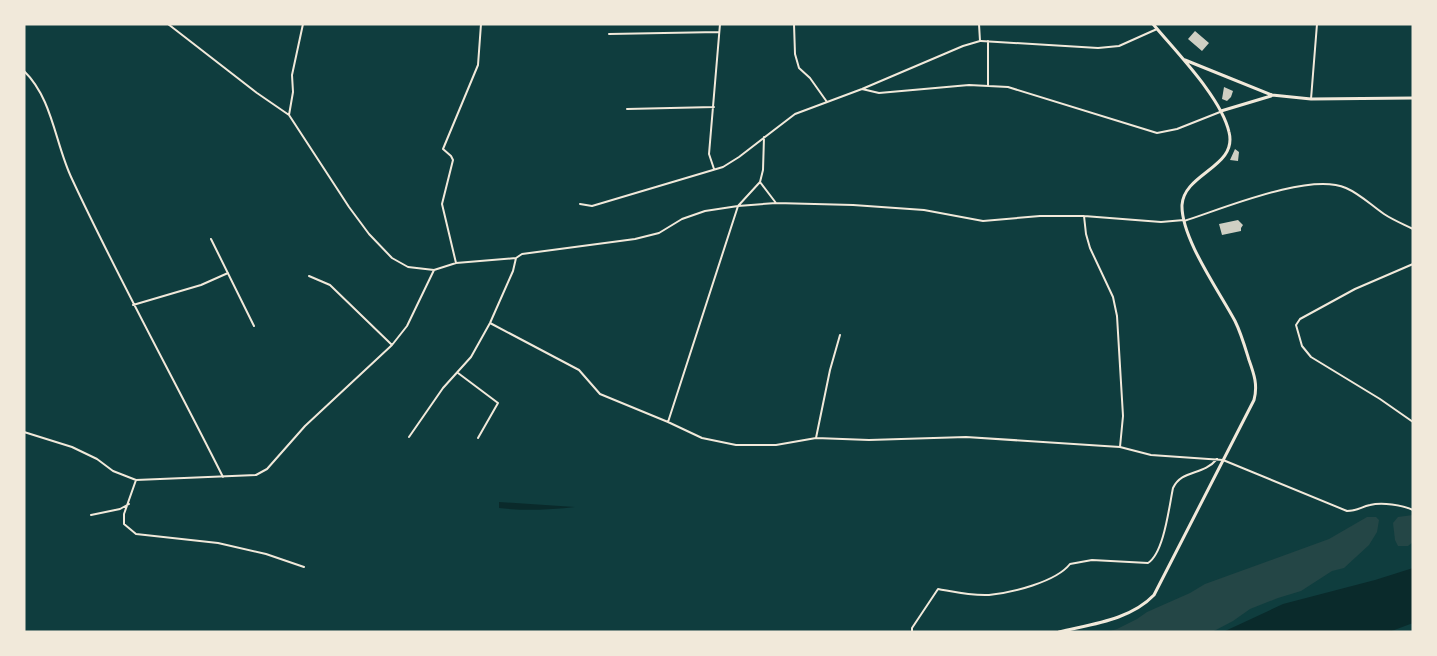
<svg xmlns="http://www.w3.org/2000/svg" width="1437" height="656" font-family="'DM Sans',sans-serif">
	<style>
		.green { fill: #244646 }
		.water { fill: #0a2a2b }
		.building { fill: #cfcfc3 }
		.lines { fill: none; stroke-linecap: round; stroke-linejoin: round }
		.minor { stroke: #f1e9da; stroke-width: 2 }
		.tertiary { stroke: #f1e9da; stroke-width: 3 }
	</style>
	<rect width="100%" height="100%" fill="#0f3d3e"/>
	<path class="green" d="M1413,515V542L1408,546H1398L1395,540L1393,523L1398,517Z
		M1367,517H1376L1379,520L1377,532L1369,545L1344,568L1332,571L1301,591L1278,598L1250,609L1233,621L1212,632H1107L1117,629L1137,619L1147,612L1190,593L1205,584L1329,539Z"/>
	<path class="water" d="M499,502L575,507C549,510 525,511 499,508Z
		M1413,568V623L1389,632H1223L1283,604L1375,580Z"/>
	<path class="building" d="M1195,31L1209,43L1202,51L1188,39Z
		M1224,87L1233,91L1231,97L1227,101L1222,99Z
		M1235,149L1239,152L1238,161L1230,160Z
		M1238,220L1243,225L1241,228V231L1222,235L1219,224Z"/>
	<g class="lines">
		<path class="minor" d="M168,24L257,93L289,115L349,207L369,234L392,258L408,267L434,270L456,263L516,258L522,254L635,239L659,233L682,219L705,211L738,206L776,203L853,205L924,210L983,221L1040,216H1084L1161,222L1184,220
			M794,24L795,54L799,68L810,78L827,102
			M609,34L719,32
			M981,41L1098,48L1119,46L1157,29
			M24,71C53,99 55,144 72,179C119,280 173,377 223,477
			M988,85V41
			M862,89L879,93L969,85L1008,87L1157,133L1177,129L1220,112
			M1311,99L1317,24
			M627,109L714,107
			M289,115L293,92L292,75L303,24
			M714,169L709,154L720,24
			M760,182L776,203
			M580,204L592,206L723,167L739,157L795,114L862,89L963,46L980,41L979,24
			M1084,216L1086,234L1090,248L1113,297L1117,316L1123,416L1120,447
			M1184,221C1222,209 1309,172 1346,188C1360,194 1371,205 1384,214C1393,220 1403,224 1413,229
			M211,239L254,326
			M456,263L442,204L453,160L451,156L443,149L478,65L481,24
			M1413,264L1355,289L1300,319L1296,325L1302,346L1311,357L1380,399L1413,422
			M309,276L330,285L392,345
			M133,305L201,285L228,273
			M490,323L579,370L600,394L668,422L702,438L736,445H776L816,438L869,440L966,437L1120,447L1151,455L1223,460L1347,511C1357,511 1361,507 1370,505C1382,502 1402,505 1413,510
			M458,373L498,403L478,438
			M668,422L738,206L760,182L763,170L764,137
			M24,432L72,447L97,459L113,471L136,480L256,475L267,469L305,426L392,345L407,326L434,270
			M409,437L443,388L471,357L490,323L513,271L516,258
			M816,438L830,370L840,335
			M136,480L124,514V524L136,534L218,543L266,554L304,567
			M91,515L120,509L129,504
			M912,632V628L938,589C955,592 972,596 989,595C1011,593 1056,582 1070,564L1092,560L1148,563C1164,553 1169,507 1173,488C1182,469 1203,476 1217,459"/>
		<path class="tertiary" d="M1185,60L1272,95L1311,99L1413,98
			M1221,111L1271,96
			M1059,632C1092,624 1130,620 1154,595L1254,400C1258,385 1254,374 1249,360C1245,347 1241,333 1235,321C1219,291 1181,238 1182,205C1184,173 1238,167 1229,132C1221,97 1176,52 1153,24"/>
	</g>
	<rect width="1437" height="656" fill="none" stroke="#f1e9da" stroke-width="51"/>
</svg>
